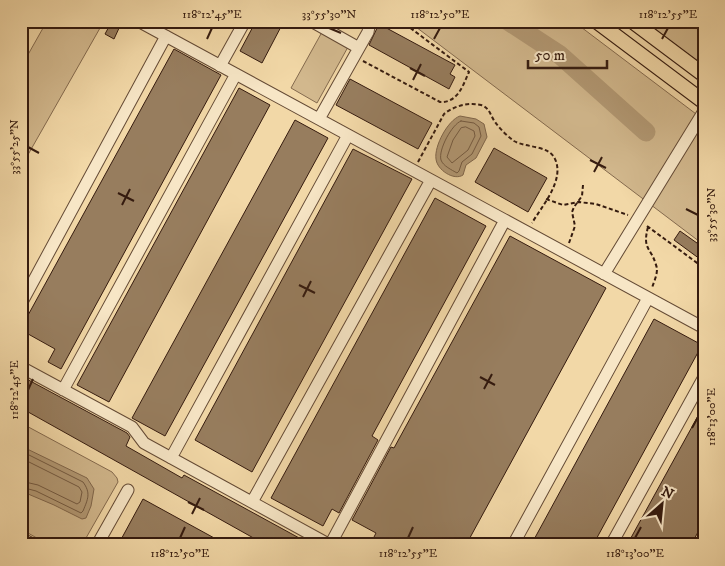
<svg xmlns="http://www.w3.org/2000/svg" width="725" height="566" font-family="'IM FELL DW Pica',serif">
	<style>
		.green { fill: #d2b88d; stroke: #846a4e }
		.water { fill: #b29873; stroke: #80664b }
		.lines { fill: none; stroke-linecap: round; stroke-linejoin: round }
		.shore { stroke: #745a41; stroke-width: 1 }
		.river { stroke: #b29873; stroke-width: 19 }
		.building { fill: #977d5e; stroke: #351b0f }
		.minor-casing { stroke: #644a35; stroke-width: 13 }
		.major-casing { stroke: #351b0f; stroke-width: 16 }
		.path { stroke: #351b0f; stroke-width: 2; stroke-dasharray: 4 2.5; stroke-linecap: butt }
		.minor { stroke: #f7e6c6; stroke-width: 11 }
		.major { stroke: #f2d8a7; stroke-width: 14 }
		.ticks { fill: none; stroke: #351b0f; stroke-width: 2 }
		.neatline { fill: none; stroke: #351b0f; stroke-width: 2 }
		.ticks-label { font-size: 12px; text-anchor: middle; fill: #351b0f }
	</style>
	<rect width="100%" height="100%" fill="#f2d8a7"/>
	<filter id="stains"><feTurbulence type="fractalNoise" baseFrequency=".004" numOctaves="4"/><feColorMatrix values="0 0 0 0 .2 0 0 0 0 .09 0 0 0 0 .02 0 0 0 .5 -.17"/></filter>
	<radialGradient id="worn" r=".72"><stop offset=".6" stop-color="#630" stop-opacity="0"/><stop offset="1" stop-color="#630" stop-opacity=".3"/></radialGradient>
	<path class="green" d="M47,21H104L21,167V67Z
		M408,21H573L704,120V245Z
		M644,21H704V66Z
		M322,32L348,47L317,103L291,88Z
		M21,423L112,472L117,478L118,482L82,545H49L21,529Z"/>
	<path class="water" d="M460,116L476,119L484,124L487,137L476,158L466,165L463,175C454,181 437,170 436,159C434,146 448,120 460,116Z
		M21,446L87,478L94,489L91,506L86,518L82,519L54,505L21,491Z"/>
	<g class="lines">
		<path class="shore" d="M461,121L474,123L479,127L481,136L472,154L462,162L459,171L457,173C452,170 443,166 441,160C438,150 452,124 461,121Z
			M466,127L474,131L475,136L468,150L452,163L447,157L453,140L461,128Z
			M21,451L83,482C91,493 88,499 83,511L81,513L36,491L21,487
			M21,458L79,487L82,492L80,502L77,504L38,485L21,481"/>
		<path class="river" d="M508,21L560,55L646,132"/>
	</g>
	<path class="building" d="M112,21L120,26L114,39L105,34Z
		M256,21H284L262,63L240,51Z
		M379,24L455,65L450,74L455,77L449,89L369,45Z
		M174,49L221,75L61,369L48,362L55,349L21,330V328Z
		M350,79L432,123L418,149L336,105Z
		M239,88L270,105L109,402L77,385Z
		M295,120L328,138L165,436L132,418Z
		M494,148L547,178L528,212L475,182Z
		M353,149L412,179L252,472L195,440Z
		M435,198L486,226L372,436L378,440L339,513L332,509L323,526L271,498Z
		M680,231L704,248V262L674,240Z
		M510,236L606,288L466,545H370L376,533L352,520L391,447L394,448Z
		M654,319L702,345L593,545H531Z
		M21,376L127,433L130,437L126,446L182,478L184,475L312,545H266L21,408Z
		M704,405V521L691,545H627Z
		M143,499L227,545H118Z"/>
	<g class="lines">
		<g class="minor-casing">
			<path id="minor" d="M138,21L704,328
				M311,21L359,48
				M220,66L245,21
				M319,119L368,32L370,21
				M604,274L704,111
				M21,304L166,36
				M21,367L132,427L144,443L330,545
				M63,390L236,74
				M171,458L348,135
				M252,502L431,180
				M21,538L34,545
				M97,545L128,490
				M330,545L505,220
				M513,545L648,298
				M611,545L704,377"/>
		</g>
		<g class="major-casing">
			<path id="major" d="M596,21L704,102
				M632,21L704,75
				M21,24L22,21"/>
		</g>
		<path class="path" d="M363,61L440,102C458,103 463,85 469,72L401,21
			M418,162L444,114C454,106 468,102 481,105C490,108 490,115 495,122C500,129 507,136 514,141C526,148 549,145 555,159C565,180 542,206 532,223
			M546,199L563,205L578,202L596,204L628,215
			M647,226L704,268
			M648,227C642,250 651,247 656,265C659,272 654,281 652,288
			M569,243L575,226L572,212L574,207L582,196L583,185"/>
		<use href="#minor" class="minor"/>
		<use href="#major" class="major"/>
	</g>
	<path class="ticks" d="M329,28L341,33M207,39L212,28M434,39L440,28M662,39L668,28M410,68L425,76M413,80L421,64M28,147L39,153M590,160L606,168M594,172L602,157M118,193L134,201M122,205L130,189M686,209L698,215M299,285L315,293M303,297L311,281M480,377L495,385M484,389L492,374M28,390L33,379M692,428L698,417M188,502L204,510M192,514L200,498M180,538L185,527M408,538L413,527M635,538L641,527"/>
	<rect width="725" height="566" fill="none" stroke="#f2d8a7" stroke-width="55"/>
	<g transform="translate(662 504) rotate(27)" stroke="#f7e6c6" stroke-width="4" paint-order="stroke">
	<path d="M0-4L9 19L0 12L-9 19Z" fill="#351b0f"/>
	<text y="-8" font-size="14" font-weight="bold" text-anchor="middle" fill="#351b0f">N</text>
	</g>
	<path d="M528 60v8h79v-8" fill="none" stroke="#351b0f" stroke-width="2.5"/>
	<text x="535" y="60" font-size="15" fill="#351b0f" stroke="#f7e6c6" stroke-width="4" paint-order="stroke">50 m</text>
	<rect x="28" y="28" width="670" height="510" class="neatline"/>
	<g class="ticks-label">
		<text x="212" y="18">118°12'45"E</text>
		<text x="329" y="18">33°55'30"N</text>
		<text x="440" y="18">118°12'50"E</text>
		<text x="668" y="18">118°12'55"E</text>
		<text transform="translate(14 147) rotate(-90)" y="4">33°55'25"N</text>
		<text transform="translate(711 215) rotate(-90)" y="4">33°55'30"N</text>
		<text transform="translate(14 390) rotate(-90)" y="4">118°12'45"E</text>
		<text transform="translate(711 417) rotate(-90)" y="4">118°13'00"E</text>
		<text x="180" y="557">118°12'50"E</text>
		<text x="408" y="557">118°12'55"E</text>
		<text x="635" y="557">118°13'00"E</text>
	</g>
	<rect width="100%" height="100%" filter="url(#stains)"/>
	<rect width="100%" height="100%" fill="url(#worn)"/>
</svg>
